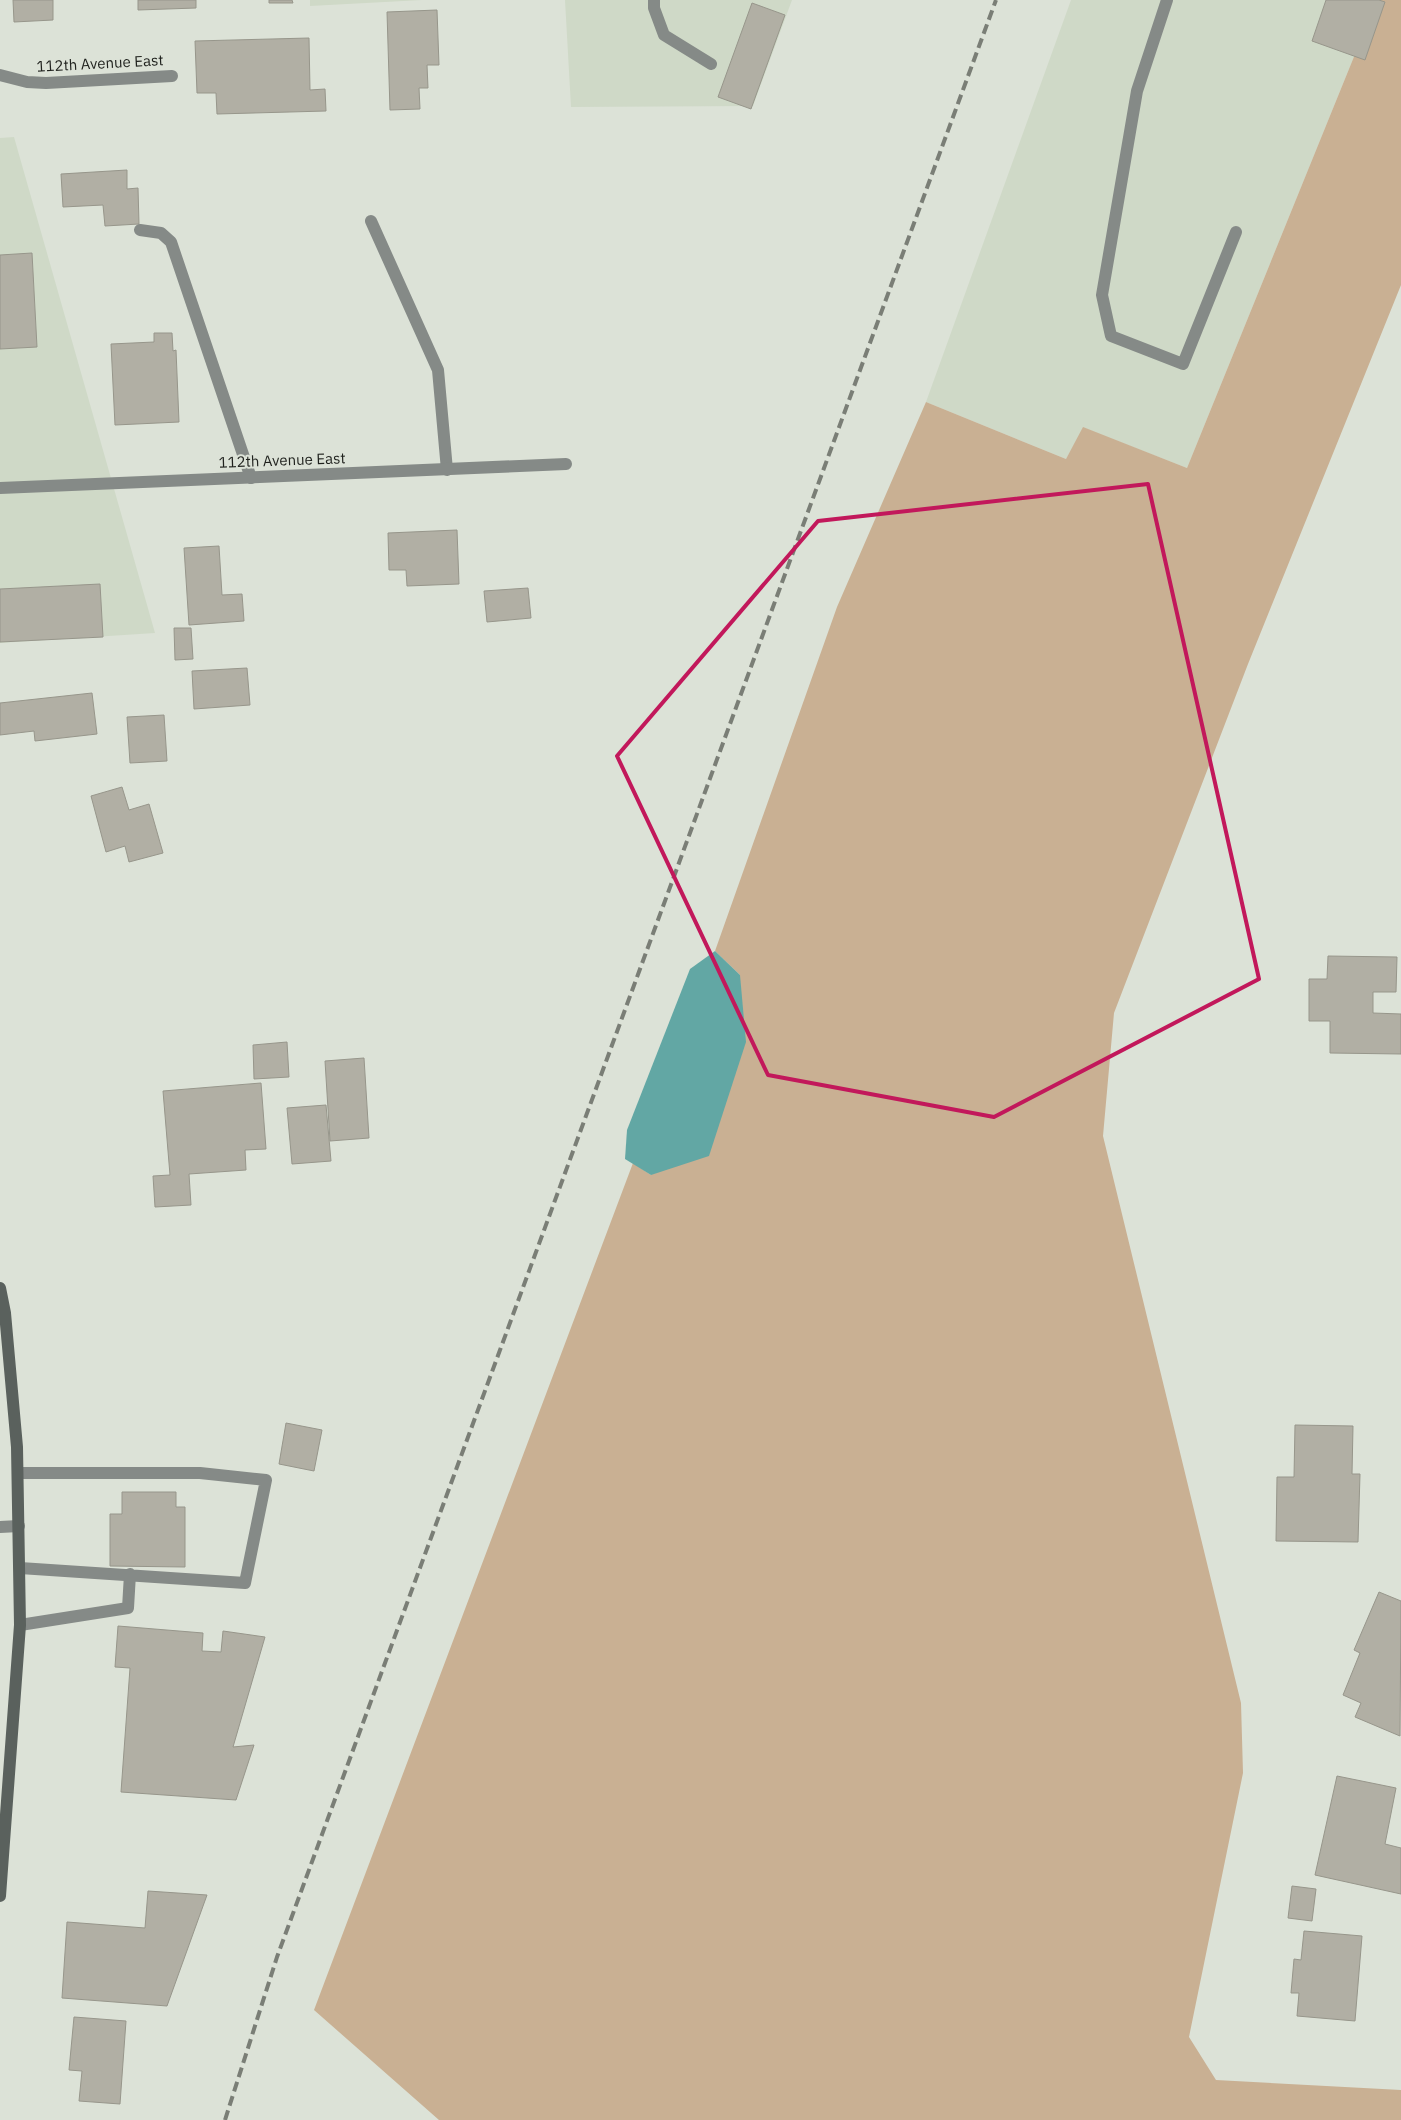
<svg xmlns="http://www.w3.org/2000/svg" width="1401" height="2120" font-family="'IBM Plex Sans',sans-serif">
	<style>
		.built { fill: #cfd9c7 }
		.green { fill: #c9b093 }
		.water { fill: #62a7a4 }
		.building { fill: #b1afa4; stroke: #97968b }
		.lines { fill: none; stroke-linecap: round; stroke-linejoin: round }
		.lane { stroke: #858a87; stroke-width: 12 }
		.street { stroke: #858a87; stroke-width: 12 }
		.secondary { stroke: #5a615d; stroke-width: 12 }
		.rail { stroke: #7a7e76; stroke-width: 4; stroke-dasharray: 10 5; stroke-linecap: butt }
		.marked { fill: none; stroke: #c2185b; stroke-width: 4; stroke-linejoin: round }
		.labels { text-anchor: middle; dominant-baseline: central; stroke-width: 4; stroke-linejoin: round; paint-order: stroke }
		.street-label { font-size: 15px; fill: #1f211d; stroke: #dce2d7 }
	</style>
	<rect width="100%" height="100%" fill="#dce2d7"/>
	<path class="built" d="M310,0H422L310,6Z
		M565,0H792L753,106L571,107Z
		M1071,0H1377L1187,468L1084,428L1066,459L926,402Z
		M14,137L155,633L0,643V138Z"/>
	<path class="green" d="M1377,0H1401V285L1248,664L1114,1013L1103,1136L1241,1703L1243,1773L1189,2037L1216,2080L1401,2090V2120H439L314,2010L633,1163L651,1175L740,975L715,951L837,607L926,402L1066,459L1083,427L1187,468Z"/>
	<path class="water" d="M715,951L740,975L746,1042L709,1156L651,1175L625,1159L627,1130L690,969Z"/>
	<path class="building" d="M13,0H53V20L14,22Z
		M138,0H196V8L138,10Z
		M269,0H292L293,3H269Z
		M1326,0H1379L1385,2L1365,60L1312,41Z
		M752,3L785,15L751,109L718,97Z
		M437,10L439,65H427L428,88H419L420,109L390,110L387,12Z
		M309,38L310,90L325,89L326,111L217,114L216,93H197L195,41Z
		M127,170V189L138,188L139,224L105,226L103,205L63,207L61,174Z
		M32,253L37,347L0,349V255Z
		M154,333H172L173,351L176,350L179,422L115,425L111,344L154,342Z
		M457,530L459,584L407,586L406,570H389L388,533Z
		M219,546L222,595L242,594L244,621L189,625L184,548Z
		M100,584L103,637L0,642V589Z
		M528,588L531,618L487,622L484,591Z
		M174,628H191L193,659L175,660Z
		M247,668L250,705L194,709L192,671Z
		M92,693L97,734L35,741L34,731L0,735V703Z
		M164,715L167,761L130,763L127,717Z
		M122,787L129,810L149,804L163,853L129,862L125,846L106,852L91,796Z
		M1328,956L1397,957L1396,992H1373V1013L1401,1014V1054L1330,1053V1021H1309V979H1327Z
		M287,1042L289,1077L254,1079L253,1045Z
		M364,1058L369,1138L330,1141L325,1061Z
		M261,1083L266,1149L245,1150L246,1170L189,1174L191,1205L155,1207L153,1176L170,1175L163,1091Z
		M326,1105L331,1161L292,1164L287,1108Z
		M286,1423L322,1430L314,1471L279,1464Z
		M1295,1425L1353,1426L1352,1474H1360L1358,1542L1276,1541L1277,1477H1294Z
		M122,1492H176V1507H185V1567L110,1566V1514H122Z
		M1379,1592L1401,1601L1400,1736L1355,1717L1361,1703L1343,1695L1360,1653L1354,1650Z
		M118,1626L203,1633L202,1651L221,1652L223,1631L265,1637L233,1747L254,1745L236,1800L121,1792L130,1668L115,1667Z
		M1337,1776L1396,1788L1385,1844L1401,1848V1894L1315,1875Z
		M1292,1886L1316,1889L1312,1921L1288,1918Z
		M148,1891L207,1895L167,2006L62,1998L67,1922L145,1928Z
		M1304,1931L1362,1936L1355,2021L1297,2016L1299,1993H1291L1294,1959L1301,1960Z
		M74,2017L126,2021L120,2104L79,2101L82,2071L69,2070Z"/>
	<g class="lines">
		<path class="lane" d="M654,0V8L664,35L711,64
			M1167,0L1137,91L1102,295L1111,336L1183,364L1236,232
			M371,221L438,370L447,470
			M140,230L161,233L171,242L251,478
			M19,1473H200L266,1480L245,1583L20,1568
			M0,1527L19,1526
			M20,1625L128,1608L130,1574"/>
		<path class="street" d="M0,75L27,82L46,83L172,76
			M0,488L566,464"/>
		<path class="secondary" d="M0,1288L5,1313L17,1447L20,1625L0,1896"/>
		<path class="rail" d="M225,2120L277,1957L996,0"/>
	</g>
	<path class="marked" d="M1148,484L1259,979L994,1117L768,1075L617,756L818,521Z"/>
	<g class="labels">
		<g class="street-label">
			<text transform="translate(100 63) rotate(-3)">112th Avenue East</text>
			<text transform="translate(282 460) rotate(-2)">112th Avenue East</text>
		</g>
	</g>
</svg>
